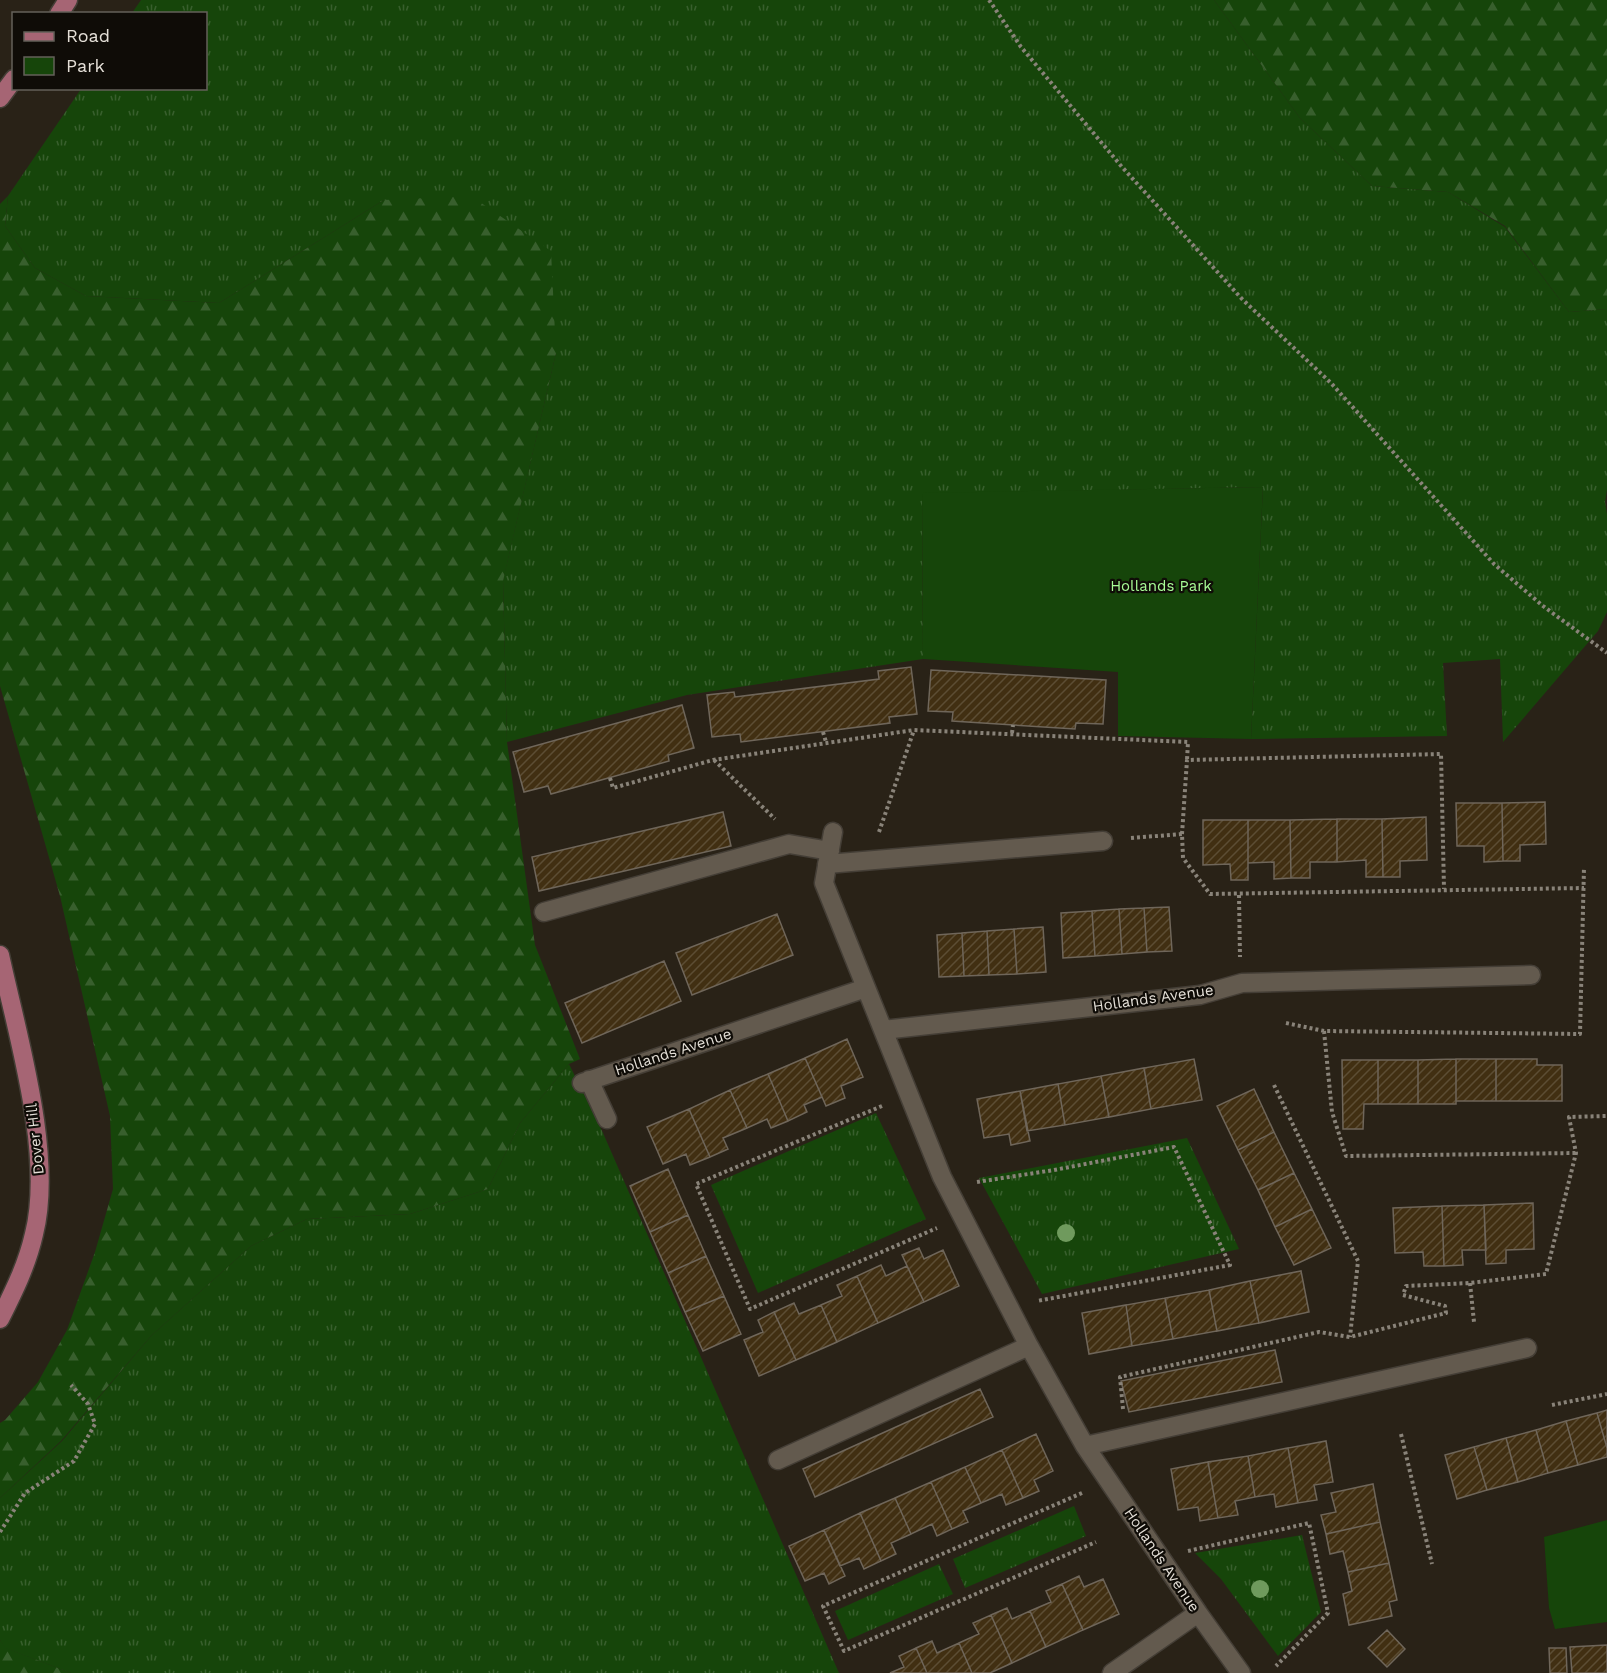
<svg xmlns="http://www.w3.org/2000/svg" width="1607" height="1673" font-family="'Work Sans',sans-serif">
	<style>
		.grass { fill: url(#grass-tufts) }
		.forest { fill: url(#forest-firs) }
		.green { fill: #16450a }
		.building { fill: url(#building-hatch); stroke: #6f665a; stroke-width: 1.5 }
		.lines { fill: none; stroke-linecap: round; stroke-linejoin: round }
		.minor-casing { stroke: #443e36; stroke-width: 21 }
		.major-casing { stroke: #443e36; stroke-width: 21 }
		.path { stroke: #898379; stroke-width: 4; stroke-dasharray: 3 3; stroke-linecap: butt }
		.minor { stroke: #635a4e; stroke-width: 18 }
		.major { stroke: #a66574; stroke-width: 18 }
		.tree { fill: #6f9a5d }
		.labels { text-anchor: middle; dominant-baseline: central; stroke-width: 4.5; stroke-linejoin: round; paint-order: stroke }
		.park-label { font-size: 15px; fill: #a8fc96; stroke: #0f0c07 }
		.street-label { font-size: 15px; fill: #e4dfd7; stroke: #0f0c07 }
	</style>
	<defs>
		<pattern id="grass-tufts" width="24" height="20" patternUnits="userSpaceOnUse" patternTransform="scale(1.5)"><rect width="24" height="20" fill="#16450a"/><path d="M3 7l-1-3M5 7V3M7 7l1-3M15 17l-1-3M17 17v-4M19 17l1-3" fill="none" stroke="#385f2d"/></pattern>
		<pattern id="forest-firs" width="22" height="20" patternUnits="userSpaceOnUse" patternTransform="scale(1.5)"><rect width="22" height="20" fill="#16450a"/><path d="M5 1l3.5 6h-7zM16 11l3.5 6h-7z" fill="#385f2d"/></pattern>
		<pattern id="building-hatch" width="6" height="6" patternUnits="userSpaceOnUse" patternTransform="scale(1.5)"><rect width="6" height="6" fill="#412f12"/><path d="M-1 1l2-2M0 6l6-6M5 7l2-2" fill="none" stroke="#5c4d34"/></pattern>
	</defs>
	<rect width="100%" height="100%" fill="#292217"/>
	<path class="grass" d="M141,0H1214L1300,118L1372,186L1448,192L1505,227L1569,312L1607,309V490L1605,502L1607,514V612L1598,631L1503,742L1500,659L1443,663L1447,736L1251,739L1263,487L922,494L923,659L687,695L507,742L503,580L556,353L384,200L219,303L86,296L35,268L5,226L8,196L81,89L206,88V14L132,13Z
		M569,1064L603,1133L839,1673H71L5,1648L0,1640V1498L62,1441L151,1336L251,1246L307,1219L410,1214L488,1189L520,1123Z
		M876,1113L926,1219L758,1293L711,1185Z
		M1187,1138L1239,1249L1042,1294L979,1178Z
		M1074,1506L1086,1536L965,1588L953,1559Z
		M1302,1535L1321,1612L1278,1656L1221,1579L1195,1553Z
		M939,1564L953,1594L848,1640L835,1611Z"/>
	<path class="forest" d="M1214,0H1607V309L1569,312L1505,226L1448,192L1372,186L1300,118Z
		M8,196L5,226L35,268L86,296L219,303L384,200L471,196L551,251L556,353L503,581L507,742L535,945L580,1059L569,1064L520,1123L488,1189L410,1214L307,1219L251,1246L151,1336L61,1441L0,1498V1423L5,1420L38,1382L67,1330L95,1252L113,1189L110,1116L60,896L0,686V204Z
		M0,1640L6,1648L71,1673H0Z"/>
	<path class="green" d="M1263,487L1251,739L1118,736V672L923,659L922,493Z
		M1607,1520V1622L1555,1629L1549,1608L1544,1537Z"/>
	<path class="building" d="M911,667L917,714L889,717L890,723L741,742L740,734L712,737L707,695L734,692L735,697L879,679L878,671Z
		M931,670L1106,680L1103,724L1076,723L1075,729L952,721L953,712L928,711Z
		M682,705L694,748L668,755L669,761L551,794L548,786L524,792L513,752Z
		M1545,802L1546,844L1520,845V861H1503L1502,803Z
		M1456,803H1502L1503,861L1484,862V846H1457Z
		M723,812L731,846L539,891L532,857Z
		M1426,817L1427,860L1400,861V877H1383L1382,819Z
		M1337,819H1382L1383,877H1366V860L1337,862Z
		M1337,819V862H1310V878H1291L1290,820Z
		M1203,820H1248V880H1231L1230,864L1203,865Z
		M1248,820H1290L1291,878L1274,879V862L1248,863Z
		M1169,907L1172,951L1147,952L1144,908Z
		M1144,908L1147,952L1122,954L1119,909Z
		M1119,909L1122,954L1095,956L1092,911Z
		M1092,911L1095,956L1063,958L1061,913Z
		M777,914L793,955L692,995L676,953Z
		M1043,927L1046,972L1017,974L1014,929Z
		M1014,929L1017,974L989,975L987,931Z
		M987,931L989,975L964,976L962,933Z
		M962,933L964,976L939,977L937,935Z
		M664,961L681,1001L582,1043L565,1003Z
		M847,1039L863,1077L841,1086L845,1098L826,1106L805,1058Z
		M805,1058L822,1097L804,1105L807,1112L788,1121L768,1074Z
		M1194,1059L1202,1100L1151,1109L1144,1068Z
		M1456,1059V1104H1418V1060Z
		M1456,1059H1496V1101H1456Z
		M1496,1059H1537V1065H1562V1101H1496Z
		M1342,1060H1378V1104H1364L1363,1129H1343Z
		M1378,1060H1418V1104H1378Z
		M1144,1068L1151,1109L1109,1117L1101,1076Z
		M768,1074L788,1121L771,1128L767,1119L747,1128L730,1090Z
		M1101,1076L1109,1117L1065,1125L1058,1084Z
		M1058,1084L1065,1125L1027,1131L1020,1091Z
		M1254,1089L1274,1132L1238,1150L1217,1106Z
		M730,1090L747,1128L723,1138L728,1149L710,1157L689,1109Z
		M1020,1091L1030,1141L1011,1145L1009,1134L984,1138L977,1099Z
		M689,1109L710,1157L690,1165L686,1154L663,1164L647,1127Z
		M1274,1132L1294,1173L1258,1190L1238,1150Z
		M668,1169L688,1215L650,1232L630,1186Z
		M1294,1173L1312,1209L1275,1227L1258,1190Z
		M1533,1203L1534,1249L1506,1250V1263L1486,1264L1484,1205Z
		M1484,1205L1486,1250H1462L1463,1265L1444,1266L1442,1206Z
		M1442,1206L1444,1266H1424L1423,1252L1395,1253L1393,1208Z
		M1312,1209L1331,1248L1294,1265L1275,1227Z
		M688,1215L706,1256L668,1273L650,1232Z
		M919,1248L924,1259L943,1250L959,1286L924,1302L902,1255Z
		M706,1256L724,1296L685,1312L668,1273Z
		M881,1265L886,1276L907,1266L924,1302L878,1323L857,1276Z
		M1301,1271L1309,1312L1259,1323L1250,1281Z
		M857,1276L878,1323L837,1342L821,1305L842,1296L837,1285Z
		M1250,1281L1259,1323L1217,1331L1209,1290Z
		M1209,1290L1217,1331L1173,1339L1165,1298Z
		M724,1296L741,1334L703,1351L685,1312Z
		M1165,1298L1173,1339L1132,1346L1126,1305Z
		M794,1303L799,1314L821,1305L837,1342L796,1360L774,1312Z
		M1126,1305L1132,1346L1089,1354L1082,1313Z
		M774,1312L796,1360L759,1376L744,1340L763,1332L758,1320Z
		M1275,1350L1282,1382L1129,1412L1121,1381Z
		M980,1389L993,1417L815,1497L803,1469Z
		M1607,1410V1448L1597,1413Z
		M1597,1413L1607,1448V1457L1578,1465L1566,1421Z
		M1566,1421L1578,1465L1548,1473L1536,1430Z
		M1536,1430L1548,1473L1518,1482L1506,1438Z
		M1036,1434L1053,1471L1034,1480L1039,1491L1023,1498L1002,1450Z
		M1506,1438L1518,1482L1487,1490L1474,1447Z
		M1326,1441L1333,1482L1314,1485L1317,1500L1298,1503L1288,1448Z
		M1474,1447L1487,1490L1457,1499L1445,1455Z
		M1288,1448L1298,1503L1276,1507L1274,1494L1255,1497L1248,1456Z
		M1002,1450L1023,1498L1006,1505L1002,1494L981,1503L965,1467Z
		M1248,1456L1255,1497L1235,1501L1238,1515L1218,1518L1208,1462Z
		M1208,1462L1218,1518L1200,1521L1198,1507L1178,1510L1171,1469Z
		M965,1467L981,1503L963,1511L968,1522L952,1529L931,1482Z
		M931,1482L952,1529L937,1536L932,1524L911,1534L895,1498Z
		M1373,1484L1380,1522L1326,1534L1321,1515L1336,1512L1331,1493Z
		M895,1498L911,1534L891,1543L896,1554L881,1561L860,1513Z
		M860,1513L881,1561L864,1569L859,1558L840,1566L824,1530Z
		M1380,1522L1389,1563L1348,1572L1343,1551L1330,1554L1326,1534Z
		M824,1530L845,1576L829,1584L824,1573L805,1581L789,1546Z
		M1389,1563L1397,1600L1389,1602L1392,1616L1349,1625L1343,1594L1352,1591L1348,1572Z
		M1079,1576L1084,1587L1103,1579L1119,1614L1083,1630L1062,1584Z
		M1062,1584L1083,1630L1046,1647L1030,1611L1051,1602L1046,1591Z
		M1007,1608L1012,1619L1030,1611L1046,1647L1012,1663L991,1615Z
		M991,1615L1012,1663L990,1673H972L959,1643L979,1634L973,1623Z
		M1387,1630L1405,1649L1387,1667L1368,1648Z
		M932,1641L937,1653L959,1643L972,1673H927L916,1648Z
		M1607,1645V1673H1572L1570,1647Z
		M916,1648L927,1673H890L904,1667L899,1656Z
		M1549,1648H1566L1567,1673H1550Z"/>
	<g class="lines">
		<g class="minor-casing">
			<path id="minor" d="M833,832L824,883L942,1177L1029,1346L1085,1446L1198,1613L1241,1673
				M827,864L1103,841
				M544,912L789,844L830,851
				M883,1030L1200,995L1242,983L1531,975
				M589,1080L607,1119
				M582,1083L866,988
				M1085,1446L1527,1348
				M778,1460L1029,1346
				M1112,1673L1198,1613"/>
		</g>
		<g class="major-casing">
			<path id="major" d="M59,14L68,0
				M0,98L14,79
				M0,955C17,1034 54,1155 34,1234C27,1265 14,1291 0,1319"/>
		</g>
		<path class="path" d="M989,0L1021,47L1122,167L1242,299L1331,383L1494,564L1543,606L1607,653
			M823,732L826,742
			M1012,733L1013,725
			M714,760L775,819
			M610,778L613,788L713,760L914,730L1188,742L1187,760
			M879,832L914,730
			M1182,834L1187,760L1441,754L1444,889
			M1131,838L1182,834L1183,858L1210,894L1584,888
			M1239,895L1240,957
			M1286,1023L1324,1031L1580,1034L1584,867
			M1324,1031L1332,1112L1346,1156L1576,1153
			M1274,1085L1358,1261L1350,1337
			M882,1106L696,1184L750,1309L937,1228
			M977,1182L1054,1170L1174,1147L1230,1265L1037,1301
			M1470,1283L1474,1322
			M1552,1405L1607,1394
			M1123,1409L1120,1377L1319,1332L1350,1337L1446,1313L1445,1306L1403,1295L1406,1286L1470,1283L1546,1274L1576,1153L1569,1117L1607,1116
			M1401,1434L1432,1564
			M1082,1493L823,1606L844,1651L1096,1542
			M0,1532L25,1493L74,1461L95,1424L88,1404L71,1385
			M1188,1551L1309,1523L1328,1613L1276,1666"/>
		<use href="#minor" class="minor"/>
		<use href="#major" class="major"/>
	</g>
	<g class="tree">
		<circle cx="1066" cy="1233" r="9"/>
		<circle cx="1260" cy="1589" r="9"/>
	</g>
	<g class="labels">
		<g class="park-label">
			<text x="1161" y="586">Hollands Park</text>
		</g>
		<g class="street-label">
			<text transform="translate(1153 998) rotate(-8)">Hollands Avenue</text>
			<text transform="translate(673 1052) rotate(-18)">Hollands Avenue</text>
			<text transform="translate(35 1139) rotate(-96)">Dover Hill</text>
			<text transform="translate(1162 1560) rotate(56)">Hollands Avenue</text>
		</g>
	</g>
	<rect x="12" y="12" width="195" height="78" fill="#0f0c07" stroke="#64605a" stroke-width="1.5"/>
	<rect x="24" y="32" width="30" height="9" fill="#a66574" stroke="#64605a" stroke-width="1.5"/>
	<text x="66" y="42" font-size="18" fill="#e4dfd7">Road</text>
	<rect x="24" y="57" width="30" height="18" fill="#16450a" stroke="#64605a" stroke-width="1.5"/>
	<text x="66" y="72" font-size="18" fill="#e4dfd7">Park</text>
</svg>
